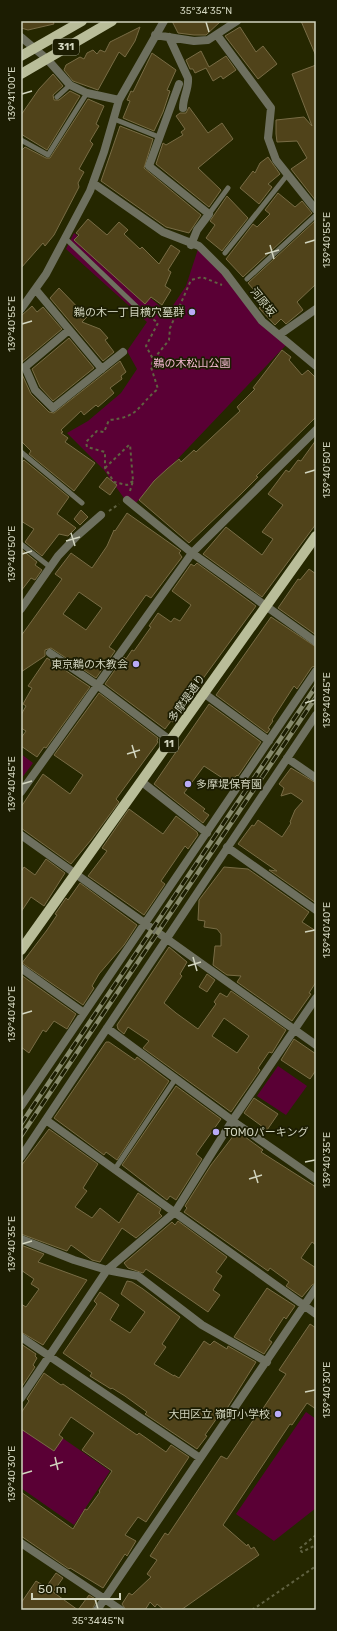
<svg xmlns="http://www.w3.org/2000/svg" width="337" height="1631" font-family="Rubik,'Noto Sans JP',sans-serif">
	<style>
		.green { fill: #5a0035 }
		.building { fill: #50431a; stroke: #786c45; fill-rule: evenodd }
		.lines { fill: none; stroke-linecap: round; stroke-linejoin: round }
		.path { stroke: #606241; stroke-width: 2; stroke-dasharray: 3 3; stroke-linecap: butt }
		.service { stroke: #6e705f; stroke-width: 5 }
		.minor { stroke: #6e705f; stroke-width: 8 }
		.primary { stroke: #b9bd99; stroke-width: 10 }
		.rail-casing { stroke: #86896b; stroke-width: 4.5 }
		.rail { stroke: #1c1d02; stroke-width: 3; stroke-dasharray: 9; stroke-linecap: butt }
		.ticks { fill: none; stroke: #d1d4be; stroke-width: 1.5 }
		.poi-dot { fill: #b9abf7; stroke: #1c1d02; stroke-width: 1.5 }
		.labels { text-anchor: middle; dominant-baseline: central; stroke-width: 3.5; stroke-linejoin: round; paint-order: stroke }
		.shield { fill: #1c1d02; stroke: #9b9d86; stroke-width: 1 }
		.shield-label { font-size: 10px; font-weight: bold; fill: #d1d4be }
		.street-label { font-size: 11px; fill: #d1d4be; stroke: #1c1d02 }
		.poi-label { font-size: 11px; fill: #d1d4be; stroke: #1c1d02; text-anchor: end }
		.park-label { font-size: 11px; fill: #f3b9d1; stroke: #1c1d02 }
		.neatline { fill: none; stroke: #d1d4be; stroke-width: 1.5 }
		.ticks-label { font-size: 10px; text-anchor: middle; fill: #d1d4be }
	</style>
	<rect width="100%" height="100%" fill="#252700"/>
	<path class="green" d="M74,233L168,313L186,286L199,246L286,345L131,508L104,470L67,433L88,421L121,393L137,369L127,351L147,322L66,249Z
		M21,754L33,763L21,779Z
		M278,1066L307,1086L286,1115L257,1096Z
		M22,1410L110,1471L74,1525L21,1488Z
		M306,1412L316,1419V1508L274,1541L236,1514Z"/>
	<path class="building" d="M21,21H53L54,24L28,30L21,28Z
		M172,21H221L206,35H194L178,33Z
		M301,21H316V56Z
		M140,27L135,41L125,57L119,52L98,90L73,81L64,70L66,65L80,57L84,59L87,53L93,50L97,54L100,50L105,52L110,42Z
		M240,27L256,52L263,46L277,64L258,79L225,36Z
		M201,51L209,67L226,56L236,70L223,79L221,76L213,81L206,68L195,73L193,69H190L186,60Z
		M152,53L176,70L167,90L170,91L163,112L154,131L123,118L130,101L127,100L131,91L133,92L135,88Z
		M316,65V201L291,169L307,158L297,141L277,142L276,134V120L304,117L312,126L292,74Z
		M53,74L63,86L53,95L54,100H59L70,91L80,96L47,150L21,134V115L39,89Z
		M88,99L104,106L96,124L99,126L90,141L93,144L79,169L84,172L78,183L79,187L54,235L45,246L43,243L21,268V151L25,147L46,158H50Z
		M189,107L208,133L222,123L233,139L198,168L221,190L209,207L156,164L163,143L166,145L183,135L181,132L185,129L176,116L180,113H186Z
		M120,126L153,139L144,168L201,215L189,233L166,227L101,181Z
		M268,157L280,174L268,184L272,187L259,204L240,188L253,171L255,173L260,163Z
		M278,193L295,207L302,201L312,213L243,277L226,259L253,224L257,227L270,214L265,210Z
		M227,196L248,218L222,251L206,238L215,225L210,221Z
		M88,219L107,235L119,222L128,230L124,234L140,249L142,247L159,264L171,245L180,251L168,270L171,272L165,286L171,290L162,305L151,297L145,304L74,240L79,235L76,233Z
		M316,220V284L297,302L303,310L286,324L281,319L275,325L259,308L265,303L248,283Z
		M59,288L87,317L82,322L100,329L108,338L105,340L114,352L103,361L50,298Z
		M32,306L37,312L43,307L62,329L21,363V316Z
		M69,338L94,368L53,401L40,387L32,369Z
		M282,350L291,357L289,360L302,375L308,370L316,378V417L256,476L258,477L241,494L189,543L139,500L154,481L167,469L179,459L181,462L194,450L196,452L240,411L237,407L255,389L253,388Z
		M120,361L126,372L121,376L122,379L110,388L114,393L98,407L96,405L84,415L81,411L61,430L63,432L61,433L68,438L65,442L95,463L74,491L29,454L31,451L21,441V372L31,394L49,412L54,413Z
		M316,440V524L262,597L203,554L226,527L262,555L273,539L262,532L283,505L268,494L286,470L289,472L298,460L301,461Z
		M24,460L69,497L57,514L76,528L68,536L59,534L42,556L25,542L34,529L21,521V463Z
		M107,477L117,485L110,495L99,487Z
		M81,510L88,517L80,525L74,519Z
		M127,513L181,551L179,553L182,557L151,598L146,595L109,647L115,651L96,678L51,648L45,650V656L21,672V636L62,579L55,574L71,553L92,568L107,546L114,530L115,531ZM79,592L102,608L86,630L63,614Z
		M21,549L37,562L35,565L42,570L35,580L31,578L21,591Z
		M197,563L256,606L199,684L200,685L193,695L184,696L185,705L173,722L171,721L165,729L105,684L124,657L126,659L132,650L134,651L151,627L149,626L158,613L171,622L174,618L180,621L191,605L172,591L191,564L194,566Z
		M309,569L316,574V635L278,608L298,579L300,580Z
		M271,617L316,647V666L312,667L297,689L294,686L272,720L273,721L268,728L270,729L267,733L216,695Z
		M47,658L90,687L46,748L44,747L37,757L21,746V738L26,731L21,728V715L26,706L23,704L32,688L28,686Z
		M99,693L158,738L157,741L158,742L116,799L119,802L91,840L71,864L21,828V807L43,774L70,794L83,775L54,755Z
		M209,704L261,742L238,776L237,775L230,783L204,766L184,793L205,809L203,811L209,815L203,823L154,784Z
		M291,768L316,783V903L269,870L277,871L238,844L252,825L254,826L258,820L282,837L291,823L290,822L295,810L303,801L291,793L281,796L284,788L279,784Z
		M129,809L163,834L176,816L197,832L198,835L188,849L185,846L161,881L165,884L144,915L88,876L107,851L102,848Z
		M46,859L65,873L44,906L31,897L21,912V872L24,867L35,875Z
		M224,867L248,869L309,912L302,922L316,931V982L309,993L311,994L292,1021L237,982L241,976L227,975L213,965L215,946H221V934L217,929L204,927L205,921L198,920L199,900Z
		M80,883L137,925L124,945L99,974L92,986L94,988L83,1005L22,963L47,930L57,915L55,914L66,898L68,900Z
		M169,947L187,962L180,974L182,976L164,1003L176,1013L198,1029L216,1004L214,1002L220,993L227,997L231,991L286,1030L272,1053L269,1052L258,1068L260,1070L231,1112L143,1048L149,1041L128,1027L124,1034L118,1029L117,1025ZM224,1018L249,1036L237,1053L212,1036Z
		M207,974L215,980L207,992L199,987Z
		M21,975L76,1014L67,1029L54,1021L46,1032L43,1030L29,1053L21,1047Z
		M294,1039L316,1054V1070L310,1079L281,1060Z
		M106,1042H109L135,1060L137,1057L169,1081L117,1160L106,1152L104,1155L54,1118Z
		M176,1086L221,1119L196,1154L202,1159L176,1200L170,1196L167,1200L122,1165Z
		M254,1098L278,1114L267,1130L244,1113Z
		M49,1129L98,1164L83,1188L87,1191L75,1207L92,1218L100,1208L119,1223L138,1193L161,1209L159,1213L162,1216L136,1238L122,1228L100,1262L92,1260L71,1245L67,1251L21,1234V1166Z
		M237,1131L263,1150L261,1152L316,1187V1245L312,1242L301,1258L316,1268V1283L312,1285L302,1297L286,1286L289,1282L270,1268L268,1271L184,1212L187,1208L185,1206L211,1165Z
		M178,1221L227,1257L216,1272L222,1276L213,1290L220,1295L208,1312L146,1269L143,1273L128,1268L124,1263L172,1222L175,1225Z
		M21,1245L44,1254L38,1262L87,1280L43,1345L21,1332V1304L26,1307L39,1289L31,1284L34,1279L21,1270Z
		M127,1281L132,1282L143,1289L180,1317L162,1344L166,1347L154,1364L174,1376V1375L179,1378L204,1341L210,1345L214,1341L227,1349L228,1346L256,1362L226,1410L224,1408L210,1428L205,1435L207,1436L197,1449L145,1414L147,1412L125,1396L112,1388L111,1389L90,1376L92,1373L63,1353L97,1304L94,1301L100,1292L119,1305L110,1320L130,1333L145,1312L121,1294Z
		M267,1288L295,1306L286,1319L284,1317L269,1340L272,1342L264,1354L234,1337Z
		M310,1324L316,1328V1409L307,1403L292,1425L290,1424L223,1525L247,1546L248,1544L251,1549L254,1547L259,1555L181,1610H164L157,1604L155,1607L150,1602L145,1610H126L122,1604L129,1593L132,1595L151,1577L147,1574L157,1560L150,1556L165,1533L168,1535L221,1456L227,1459L256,1416H258L286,1374L279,1370Z
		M21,1344L36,1354L35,1356L37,1358L33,1365L35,1367L21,1388Z
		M44,1373L61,1385L63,1384L137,1435L139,1433L166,1452L171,1445L189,1457L146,1522L138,1517L125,1535L136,1541L127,1556L125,1554L103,1588L70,1568L69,1569L21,1536V1492L73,1529L85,1509L87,1510L100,1492L99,1491L112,1471L82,1450L94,1433L71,1417L59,1435L63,1438L54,1451L21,1429V1413L29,1401L27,1399Z
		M56,1573L63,1578L53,1592L78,1610L89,1595L97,1600L92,1610H21V1603L36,1581L46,1587Z"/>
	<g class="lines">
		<path class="path" d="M144,312L158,323L146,346L153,359
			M105,468L130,444
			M133,481L127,485L114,482L105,468V452L87,447L86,442L97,431L104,432L109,420C140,417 137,406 158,389L151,367L153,360L169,340L170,328L191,280L202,277L222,285
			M130,491L133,481L130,444
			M109,511L119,504
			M316,1535L299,1549L302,1552L316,1545
			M252,1610L316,1566"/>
		<path class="service" d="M57,97L70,85
			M114,119L159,137
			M21,140L48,155L87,93
			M209,214L228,188
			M65,238L138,308
			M225,253L288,174
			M247,279L316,215
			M21,452L82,503
			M21,544L50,567
			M115,1169L176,1078"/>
		<path class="minor" d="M155,35L194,41L208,40L237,21
			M217,35L271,108L268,138L276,160L316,210
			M21,37L47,59L70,85L87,93L119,100
			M169,37L188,78C189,89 183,97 183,108
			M179,84L149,166L209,214L197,230L191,245
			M93,183L163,232L199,246L225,272L262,321L316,366
			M36,290L102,369
			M21,309L46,274L90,191L104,152L119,100L164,21
			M69,330L25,367L35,390L53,408L123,352
			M279,335L316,309
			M127,500L192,553L316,642
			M21,609L58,556L77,536L101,515
			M50,653L97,685L171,741
			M205,694L269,741
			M287,758L316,778
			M142,782L207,833
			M21,792L192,553L316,430
			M21,835L316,1045
			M227,847L316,910
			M21,968L84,1013
			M107,1028L237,1124L316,1179
			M21,1106L316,671
			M46,1120L316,1314
			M21,1157L316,715
			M21,1239L74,1260L107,1270L138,1276L202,1325L267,1362
			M21,1337L200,1458
			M21,1398L107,1270L175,1212L232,1121L316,998
			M21,1543L121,1610
			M97,1610L316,1288"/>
		<path class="primary" d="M21,56L82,21
			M21,74L112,21
			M21,950L316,536"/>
		<g class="rail-casing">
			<path id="rail" d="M21,1124L316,686
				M21,1136L316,697"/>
		</g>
		<use href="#rail" class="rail"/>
	</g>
	<path class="ticks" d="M206,22L209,32M22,94L32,91M305,243L315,240M270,245L274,259M265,254L279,250M22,324L32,321M305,473L315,470M71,533L75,546M66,541L80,537M22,554L32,551M305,703L315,700M132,745L136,758M127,754L140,750M22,784L32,781M305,932L315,930M193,957L197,971M188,966L201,962M22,1014L32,1011M305,1162L315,1160M254,1170L258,1183M249,1179L262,1175M22,1244L32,1241M305,1392L315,1390M55,1457L58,1470M50,1466L63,1462M22,1474L32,1471M95,1599L98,1609"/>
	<g class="poi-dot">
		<circle cx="192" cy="312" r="4"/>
		<circle cx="136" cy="664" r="4"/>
		<circle cx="188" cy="784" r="4"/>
		<circle cx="216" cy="1132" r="4"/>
		<circle cx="278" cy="1414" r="4"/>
	</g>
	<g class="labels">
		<g class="shield">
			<rect x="53" y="39" width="26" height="16" rx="3"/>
			<rect x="160" y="736" width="18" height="16" rx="3"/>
		</g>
		<g class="shield-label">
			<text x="66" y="47">311</text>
			<text x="169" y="744">11</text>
		</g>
		<g class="street-label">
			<text transform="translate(263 302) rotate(51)">河原坂</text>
			<text transform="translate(187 698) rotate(-55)">多摩堤通り</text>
		</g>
		<g class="poi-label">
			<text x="184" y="312">鵜の木一丁目横穴墓群</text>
			<text x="128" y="664">東京鵜の木教会</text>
			<text x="196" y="784" text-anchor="start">多摩堤保育園</text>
			<text x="224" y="1132" text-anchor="start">TOMOパーキング</text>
			<text x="270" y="1414">大田区立 嶺町小学校</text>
		</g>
		<g class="park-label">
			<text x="192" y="363">鵜の木松山公園</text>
		</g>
	</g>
	<rect width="337" height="1631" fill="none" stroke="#1c1d02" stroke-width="44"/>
	<path d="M32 1593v6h88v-6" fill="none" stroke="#d1d4be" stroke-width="2"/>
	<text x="38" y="1593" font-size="12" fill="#d1d4be" stroke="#1c1d02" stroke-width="3" paint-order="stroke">50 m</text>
	<rect x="22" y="22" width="293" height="1587" class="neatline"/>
	<g class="ticks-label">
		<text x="206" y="14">35°34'35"N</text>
		<text transform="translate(11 94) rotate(-90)" y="4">139°41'00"E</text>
		<text transform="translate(326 240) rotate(-90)" y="4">139°40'55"E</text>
		<text transform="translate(11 324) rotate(-90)" y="4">139°40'55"E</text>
		<text transform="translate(326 470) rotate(-90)" y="4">139°40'50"E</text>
		<text transform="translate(11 554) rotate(-90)" y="4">139°40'50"E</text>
		<text transform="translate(326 700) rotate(-90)" y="4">139°40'45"E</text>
		<text transform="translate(11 784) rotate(-90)" y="4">139°40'45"E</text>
		<text transform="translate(326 930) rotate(-90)" y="4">139°40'40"E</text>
		<text transform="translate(11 1014) rotate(-90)" y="4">139°40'40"E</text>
		<text transform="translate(326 1160) rotate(-90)" y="4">139°40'35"E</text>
		<text transform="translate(11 1244) rotate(-90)" y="4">139°40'35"E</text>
		<text transform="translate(326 1390) rotate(-90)" y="4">139°40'30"E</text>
		<text transform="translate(11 1474) rotate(-90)" y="4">139°40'30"E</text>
		<text x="98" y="1624">35°34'45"N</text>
	</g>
</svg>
